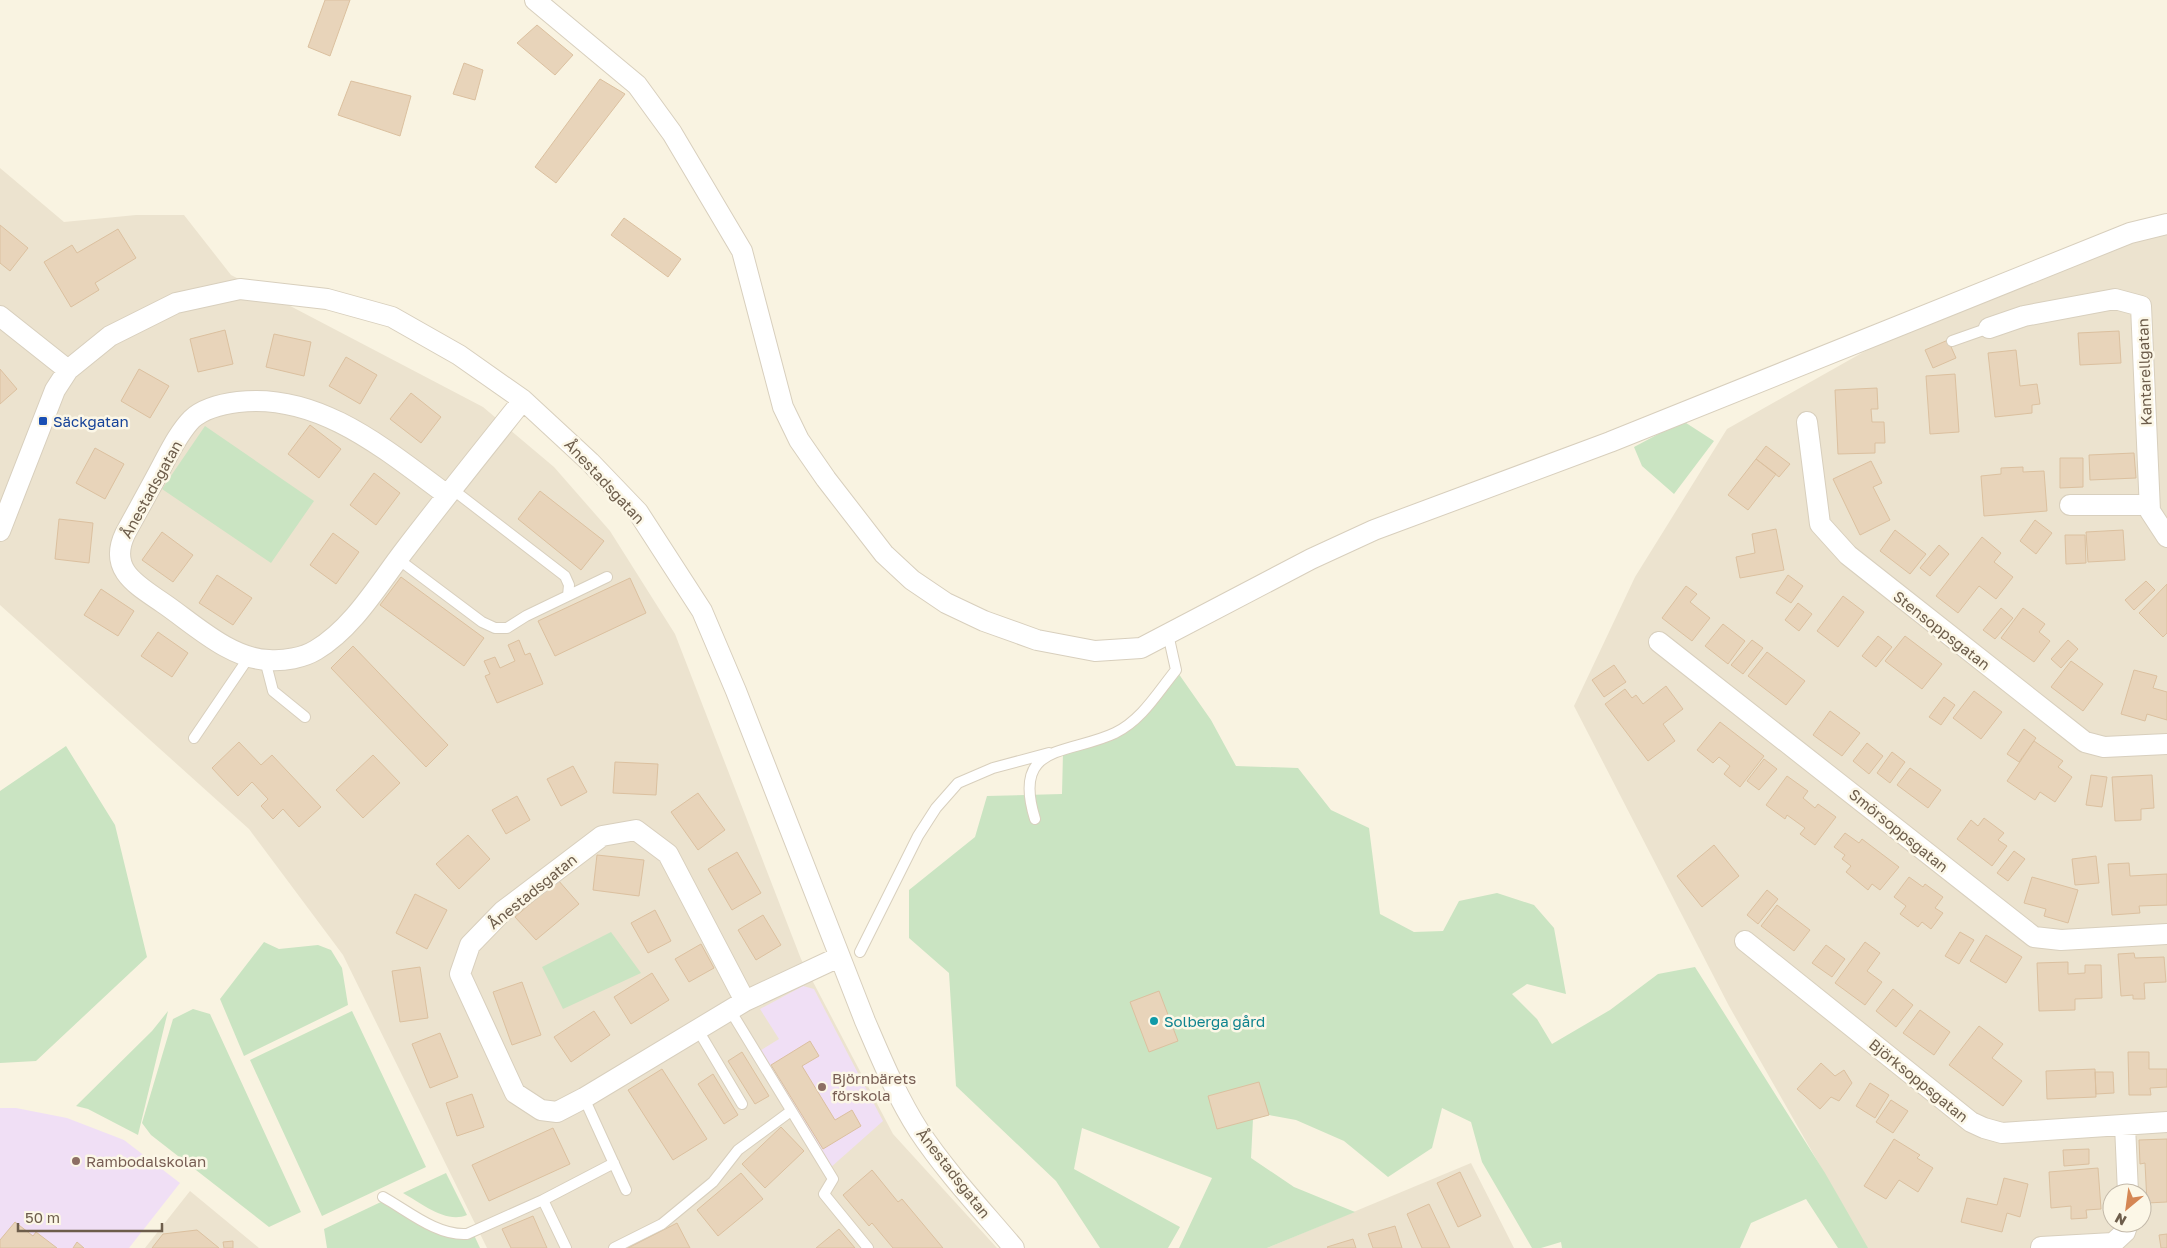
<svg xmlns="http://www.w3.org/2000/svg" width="2167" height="1248" font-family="'Golos Text',sans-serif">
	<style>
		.residential { fill: #ece3cf; fill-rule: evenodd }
		.education { fill: #f0dff5 }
		.green { fill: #cae4c2 }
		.building { fill: #e8d4ba; stroke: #dbc09f }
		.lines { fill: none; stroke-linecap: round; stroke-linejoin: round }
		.service-casing { stroke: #d8cfbd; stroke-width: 12 }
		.minor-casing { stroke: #d8cfbd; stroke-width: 22 }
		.service { stroke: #fff; stroke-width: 10 }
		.minor { stroke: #fff; stroke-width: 20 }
		.transit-dot { fill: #1a4fb4; stroke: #fcf7e7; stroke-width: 2 }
		.culture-dot { fill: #0f9aa8; stroke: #fcf7e7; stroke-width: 2 }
		.education-dot { fill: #8d6e63; stroke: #fcf7e7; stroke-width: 2 }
		.labels { text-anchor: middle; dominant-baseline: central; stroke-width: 5; stroke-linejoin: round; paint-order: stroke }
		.street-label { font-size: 15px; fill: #6d5d4b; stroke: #fcf7e7 }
		.transit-label { font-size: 15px; fill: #164399; stroke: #fcf7e7; text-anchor: start }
		.culture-label { font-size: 15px; fill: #0d838f; stroke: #fcf7e7; text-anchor: start }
		.education-label { font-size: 15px; fill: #785e54; stroke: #fcf7e7; text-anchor: start }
	</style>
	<rect width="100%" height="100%" fill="#f9f3e1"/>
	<path class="residential" d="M0,168L64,222L136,215H184L231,275L483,407L554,467L610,531L675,634L801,959L893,1134L997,1248H487L343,955L249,829L0,605Z
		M2167,229V1248H1867L1729,1006L1574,706L1635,577L1727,429L1899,332ZM2112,1193H2142V1223H2112Z
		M1471,1163L1514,1248H1267Z
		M190,1191L259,1248H145Z"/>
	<path class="education" d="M803,986L814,989L883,1121L830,1168L758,1052L779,1039L760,1009Z
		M0,1108H16L67,1118L124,1140L180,1183L129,1248H0Z"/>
	<path class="green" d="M1683,421L1714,441L1674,494L1642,466L1634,447Z
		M205,426L314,501L271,563L162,489Z
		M1176,670L1211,720L1236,766L1298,768L1331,810L1369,828L1380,914L1414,932L1443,931L1459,901L1497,893L1534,905L1554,928L1566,994L1527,984L1512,994L1537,1019L1552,1044L1610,1010L1658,974L1695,967L1825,1173L1868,1248H1838L1806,1199L1751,1223L1740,1248H1562L1561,1242L1541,1248H1532L1482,1162L1471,1122L1442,1108L1432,1148L1388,1177L1344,1141L1296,1120L1269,1115L1253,1119L1251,1158L1294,1187L1355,1212L1267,1248H1179L1212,1178L1082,1128L1074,1169L1180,1227L1168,1248H1100L1056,1181L956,1086L949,973L909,938V890L975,837L987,796L1062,794L1063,753L1131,728Z
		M66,746L115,825L147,957L36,1061L0,1063V791Z
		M611,932L641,973L563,1009L542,967Z
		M264,942L279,949L318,945L331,950L342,968L348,1005L244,1056L220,999Z
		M193,1009L210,1014L301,1212L269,1227L151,1135L142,1123L173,1019Z
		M168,1011L138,1135L88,1109L76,1106L152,1031Z
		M352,1011L426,1167L322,1216L250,1060Z
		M446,1173L467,1215C446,1224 421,1203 403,1193Z
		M383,1201L441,1235H474L480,1248H327L324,1229Z"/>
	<path class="building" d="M325,0H350L330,56L308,47Z
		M537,25L573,55L555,75L517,43Z
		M464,63L483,70L475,100L453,94Z
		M600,79L625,94L556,183L535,167Z
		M351,81L411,96L400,136L338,115Z
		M624,218L681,259L668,277L611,235Z
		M0,225L28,248L10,271L0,263Z
		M118,229L136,258L95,283L99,290L71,307L44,262L72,245L77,253Z
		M225,330L233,364L198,372L190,339Z
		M2119,331L2121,363L2080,365L2078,333Z
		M274,334L311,342L304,376L266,367Z
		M1948,340L1956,358L1933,368L1925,350Z
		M2016,350L2020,386L2037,384L2040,404L2032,405V413L1995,417L1988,353Z
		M346,357L377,375L360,404L329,386Z
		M0,369L17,389L0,404Z
		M139,369L169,386L150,418L121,401Z
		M1955,374L1959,432L1930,434L1926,376Z
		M1877,388L1878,409H1871L1872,422H1884L1885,443H1875V453L1838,454L1835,390Z
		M411,393L441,417L421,443L390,419Z
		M310,425L341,449L319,478L288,454Z
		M1766,446L1790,464L1779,477L1756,459Z
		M95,448L124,464L105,499L76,483Z
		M2134,453L2136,478L2090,480L2089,455Z
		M2060,458H2083V487L2060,488Z
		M1756,459L1776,474L1748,510L1728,495Z
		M1871,461L1882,483L1873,487L1890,520L1860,535L1833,479Z
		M2023,467V472L2044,471L2047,511L1984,516L1981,476L2001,474V468Z
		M374,473L400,493L376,525L350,505Z
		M540,491L604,541L581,570L518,519Z
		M59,519L93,523L89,563L55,559Z
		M2035,520L2052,533L2036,554L2020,541Z
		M1776,529L1784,570L1740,578L1736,557L1755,553L1752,534Z
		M1895,530L1926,554L1910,574L1880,551Z
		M2123,530L2125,560L2088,562L2086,532Z
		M162,532L193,555L173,582L142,560Z
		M333,533L359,552L336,584L310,565Z
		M2065,535H2085L2086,563L2066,564Z
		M1982,537L2001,553L1994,562L2013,577L1996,599L1979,586L1958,613L1936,596Z
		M1939,545L1949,554L1930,576L1920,568Z
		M217,575L252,598L233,625L199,603Z
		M1788,575L1803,586L1791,603L1776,593Z
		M401,577L484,638L464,666L380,605Z
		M630,578L646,613L555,656L538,621Z
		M2146,581L2155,590L2134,610L2125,600Z
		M2167,584V633L2163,637L2139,613Z
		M1686,586L1697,594L1690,602L1710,618L1692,641L1662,618Z
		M101,589L134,611L118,636L84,615Z
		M1843,596L1864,612L1838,647L1817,631Z
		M1798,603L1812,614L1799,631L1785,620Z
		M2001,608L2013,618L1995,639L1983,630Z
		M2023,608L2045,624L2039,632L2050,641L2034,662L2001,638Z
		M1723,624L1745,641L1728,664L1705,646Z
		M158,632L188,653L172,677L141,656Z
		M1878,636L1892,647L1876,667L1862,656Z
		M1905,636L1942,664L1922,689L1885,661Z
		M519,640L525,655L530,653L543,684L497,703L485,676L490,674L484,661L495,657L500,668L515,661L508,645Z
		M1752,640L1763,648L1743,674L1731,665Z
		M2068,640L2078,649L2061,668L2051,659Z
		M353,646L448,745L426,767L331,668Z
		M1767,652L1805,681L1786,705L1748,676Z
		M2071,661L2103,684L2083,711L2051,687Z
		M1614,665L1626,682L1604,697L1592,680Z
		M2134,670L2157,676L2153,688L2167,692V720L2147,714L2145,721L2121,714Z
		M1666,686L1683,709L1663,724L1675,741L1648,761L1605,704L1625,689L1632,698L1636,695L1643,704Z
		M1974,691L2002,712L1981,739L1953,718Z
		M1944,697L1955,705L1941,725L1929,717Z
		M1830,711L1860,733L1842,756L1813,735Z
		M1720,722L1764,756L1740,787L1724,774L1730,766L1719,757L1713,763L1697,750Z
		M2024,729L2036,738L2019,762L2007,754Z
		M2034,741L2063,761L2058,767L2072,777L2055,802L2040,792L2035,800L2007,781Z
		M239,742L261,765L272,755L321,807L299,827L283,809L273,819L261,806L268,799L252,782L238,796L212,768Z
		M1867,743L1883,756L1869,774L1853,761Z
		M1892,752L1905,762L1890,783L1877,773Z
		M373,755L400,783L363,818L336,790Z
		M1764,759L1777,769L1759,790L1747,781Z
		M615,762L658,764L656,795L613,793Z
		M573,766L587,792L561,806L547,779Z
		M1910,768L1941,790L1928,808L1897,785Z
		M2091,775L2107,777L2102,807L2086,805Z
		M2152,775L2154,808L2141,809V820L2115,821L2112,777Z
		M1787,776L1808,791L1803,798L1815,808L1818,804L1836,817L1815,845L1800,834L1805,828L1787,815L1785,819L1766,805Z
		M698,793L725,830L698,850L671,812Z
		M517,796L530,820L506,834L492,810Z
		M1984,818L2004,833L1998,840L2007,846L1992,866L1957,839L1971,820L1978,826Z
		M1845,833L1859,843L1862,839L1899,867L1880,890L1872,884L1868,890L1846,872L1851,866L1842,859L1845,855L1834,847Z
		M468,835L490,859L459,889L436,864Z
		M1714,845L1739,876L1702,907L1677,876Z
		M2014,851L2025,859L2008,881L1997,873Z
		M737,852L761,893L732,910L708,869Z
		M597,855L644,860L639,896L593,890Z
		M2096,856L2099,883L2075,885L2072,859Z
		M2129,863L2130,876L2167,874V905L2139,906L2140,913L2112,915L2108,864Z
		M1909,877L1923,887L1925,884L1943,897L1935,908L1943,913L1931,929L1922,922L1918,927L1900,914L1906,906L1894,897Z
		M2032,877L2078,890L2068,923L2044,916L2046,909L2024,903Z
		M558,880L579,904L536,940L515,917Z
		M1767,890L1778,899L1758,924L1747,915Z
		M415,894L447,910L427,949L396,933Z
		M1777,905L1810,930L1794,951L1761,926Z
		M655,910L671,941L648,953L631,923Z
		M763,915L781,945L756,960L738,930Z
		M1960,932L1974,940L1959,964L1945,956Z
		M1986,935L2022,957L2006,983L1970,961Z
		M1865,942L1880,953L1867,971L1882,982L1865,1005L1835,983Z
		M701,944L714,968L689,982L675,959Z
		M1826,945L1845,959L1832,977L1812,963Z
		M2134,953L2135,958L2164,957L2166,982L2144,983L2145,999H2133V995L2121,996L2118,954Z
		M2068,962V974L2085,973V965H2101L2102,998L2075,999V1010L2039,1011L2037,963Z
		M420,967L428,1018L400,1022L392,971Z
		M652,973L669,1000L631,1024L614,997Z
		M522,982L541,1035L512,1045L493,992Z
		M1893,989L1913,1005L1896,1027L1876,1011Z
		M1159,991L1178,1041L1149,1052L1130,1002Z
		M1920,1010L1950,1032L1934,1055L1903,1033Z
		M594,1011L610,1035L571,1062L554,1037Z
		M1979,1026L2003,1044L1992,1058L2022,1081L2003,1106L1949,1065Z
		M440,1033L458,1077L430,1088L412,1044Z
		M810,1041L819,1056L802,1066L835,1120L852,1110L861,1126L823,1149L771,1065Z
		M742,1052L769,1096L755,1104L728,1061Z
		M2128,1052H2149V1069H2167V1087L2150,1088L2151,1095H2129Z
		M1821,1063L1835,1076L1844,1070L1852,1083L1839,1101L1831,1097L1820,1109L1797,1089Z
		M662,1069L707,1139L673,1160L628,1090Z
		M2095,1069L2096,1097L2047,1099L2046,1071Z
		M2095,1072H2113L2114,1093L2096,1094Z
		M713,1074L738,1115L724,1124L698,1084Z
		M1259,1082L1269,1115L1217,1129L1208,1096Z
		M1870,1083L1889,1095L1875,1118L1856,1106Z
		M472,1094L484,1127L457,1136L446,1103Z
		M1891,1100L1908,1111L1893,1133L1876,1122Z
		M781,1127L804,1151L765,1188L742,1164Z
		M553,1128L570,1164L489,1201L472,1165Z
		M1894,1139L1920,1155L1917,1158L1933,1168L1918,1192L1899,1180L1886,1199L1864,1186Z
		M2167,1139V1202L2147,1203L2145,1163L2140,1164L2139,1140Z
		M2089,1149V1164L2064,1166L2063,1150Z
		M2098,1168L2101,1209L2086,1210L2087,1218L2071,1219V1206L2051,1208L2049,1172Z
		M872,1170L898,1202L902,1199L943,1248H893L872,1223L869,1226L843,1195Z
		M1460,1172L1481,1216L1458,1227L1437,1183Z
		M741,1173L763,1199L718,1236L697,1210Z
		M2004,1178L2028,1184L2020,1217L2007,1213L2002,1232L1961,1222L1967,1198L1997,1205Z
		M1429,1204L1450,1248H1422L1407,1214Z
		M533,1216L547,1248H511L502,1229Z
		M15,1222L33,1236L36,1232L57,1248H0V1240Z
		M677,1223L690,1248H628Z
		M1395,1226L1402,1248H1373L1368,1234Z
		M839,1229L855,1248H816Z
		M197,1230L219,1248H152L163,1234Z
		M2167,1234V1248H2161L2159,1235Z
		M1353,1239L1356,1248H1328L1327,1247Z
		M233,1241V1248H224L223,1242Z
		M77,1242L84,1248H73Z"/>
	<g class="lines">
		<g class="service-casing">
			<path id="service" d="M1952,341L1989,328
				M452,489L565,576L569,585L568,596
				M398,559L482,622L495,628H507L526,616L607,577
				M265,660L273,691L305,717
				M194,738L249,657
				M1035,819C1011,742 1069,755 1115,733C1142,720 1158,692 1176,670L1168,634
				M860,952L918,836L936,808L958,783L993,768L1049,753
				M730,1010L833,1179L824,1194L868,1248
				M698,1030L742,1104
				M584,1098L626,1190
				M383,1197C408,1211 437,1236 467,1234L543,1200
				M566,1248L543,1200L614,1163
				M614,1248L662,1224L713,1182L738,1150L791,1111"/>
		</g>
		<g class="minor-casing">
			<path id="minor" d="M535,0L637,85L672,133L742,251L783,407L799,440L826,479L884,554L912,580L946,603L984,621L1037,640L1095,651L1141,648L1311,559L1374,530L1610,442L2130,233L2167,224
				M0,316L68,370
				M1989,328L2024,316L2115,299L2141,306L2150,511L2167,537
				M1807,422L1820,524L1848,555L2085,742L2104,747L2167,744
				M447,495C386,450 319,392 238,402C222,404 204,408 192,419C180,431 171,449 163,464C151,487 138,510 125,534C108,570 137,585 163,603C194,624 230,659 269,660C284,661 303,658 316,650C353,628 378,585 404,551C443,500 483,450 523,400
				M2070,505H2149
				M0,531L55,390L68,370L110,336L176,303L240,289L327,299L392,317L459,355L523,400L590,462L638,512L702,611L736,691L865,1021C881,1058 897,1097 919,1131C947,1173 982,1210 1014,1248
				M1659,642L2034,937L2061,940L2167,934
				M1745,941L1971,1122L1984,1128L2002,1133L2167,1122
				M745,1001L668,854L636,830L602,836L503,911L470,945L460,974L515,1093L541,1110L557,1112L584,1098L745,1001L839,957
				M2125,1125L2128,1193
				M2041,1247L2113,1243L2125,1232L2128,1223"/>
		</g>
		<use href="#service" class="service"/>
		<use href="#minor" class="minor"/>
	</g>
	<rect class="transit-dot" x="38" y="416" width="10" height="10" rx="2.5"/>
	<circle class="culture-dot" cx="1154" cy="1021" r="5"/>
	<g class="education-dot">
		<circle cx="822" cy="1087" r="5"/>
		<circle cx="76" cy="1161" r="5"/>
	</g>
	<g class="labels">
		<g class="street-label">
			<text transform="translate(2144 372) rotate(-92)">Kantarellgatan</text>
			<text transform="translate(605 481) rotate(47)">Ånestadsgatan</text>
			<text transform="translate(151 489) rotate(-61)">Ånestadsgatan</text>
			<text transform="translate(1942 630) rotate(38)">Stensoppsgatan</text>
			<text transform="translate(1899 830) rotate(39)">Smörsoppsgatan</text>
			<text transform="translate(532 891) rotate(-39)">Ånestadsgatan</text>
			<text transform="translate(1919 1080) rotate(39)">Björksoppsgatan</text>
			<text transform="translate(954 1173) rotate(52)">Ånestadsgatan</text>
		</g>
		<g class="transit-label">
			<text x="53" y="421">Säckgatan</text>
		</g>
		<g class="culture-label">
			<text x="1164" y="1021">Solberga gård</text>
		</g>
		<g class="education-label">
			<text x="832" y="1078">Björnbärets<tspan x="832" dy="17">förskola</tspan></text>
			<text x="86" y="1161">Rambodalskolan</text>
		</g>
	</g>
	<g transform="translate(2127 1208) rotate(209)"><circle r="24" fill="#fcf7e7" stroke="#c3b9a9"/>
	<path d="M0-4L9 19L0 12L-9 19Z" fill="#d58654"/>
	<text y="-8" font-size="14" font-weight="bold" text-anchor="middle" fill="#6d5d4b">N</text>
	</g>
	<path d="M18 1223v8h144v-8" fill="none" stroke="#6d5d4b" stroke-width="2.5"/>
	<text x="25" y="1223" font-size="15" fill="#6d5d4b" stroke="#fcf7e7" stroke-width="4" paint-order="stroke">50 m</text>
</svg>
